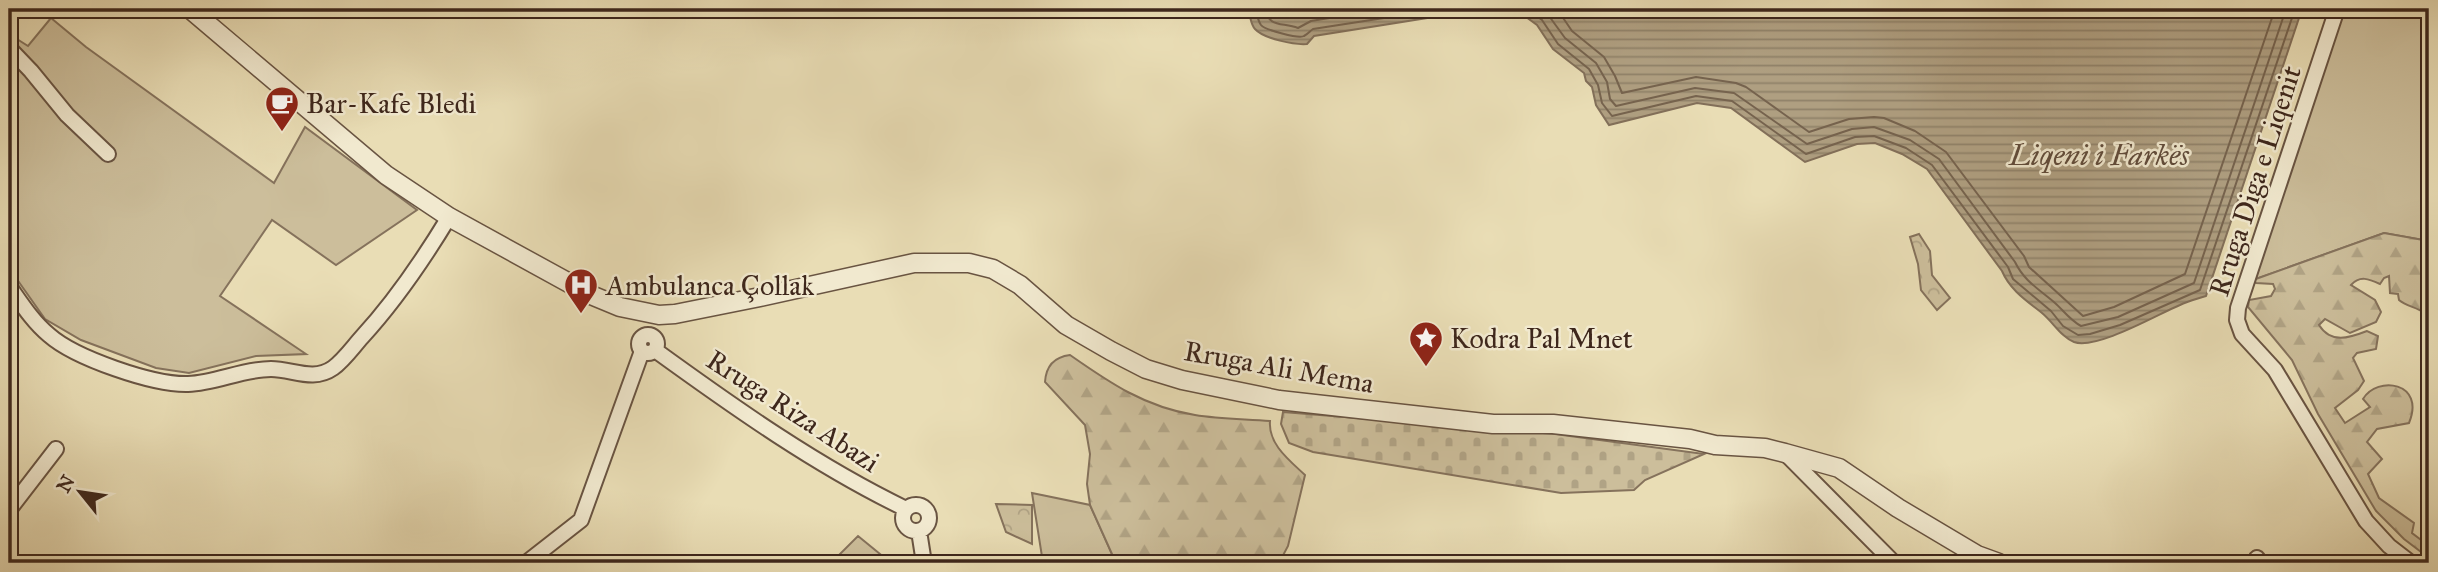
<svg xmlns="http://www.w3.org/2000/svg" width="2438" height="572" font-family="'IM FELL Great Primer',serif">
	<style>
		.grass { fill: #ccbe9b; stroke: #85725c; stroke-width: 2 }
		.forest { fill: url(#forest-firs); stroke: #85725c; stroke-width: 2 }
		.cemetery { fill: url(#cemetery-stones); stroke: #85725c; stroke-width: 2 }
		.park { fill: url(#park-crowns); stroke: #85725c; stroke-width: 2 }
		.water { fill: url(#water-rules); stroke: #826f59; stroke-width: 2 }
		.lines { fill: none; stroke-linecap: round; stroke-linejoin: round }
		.shore { stroke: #76634e; stroke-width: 2 }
		.minor-casing { stroke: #695442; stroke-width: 18 }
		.tertiary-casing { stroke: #695442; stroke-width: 21 }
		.minor { stroke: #f1e9cf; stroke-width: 14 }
		.tertiary { stroke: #f1e9cf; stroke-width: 18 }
		.labels { text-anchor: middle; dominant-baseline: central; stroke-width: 5; stroke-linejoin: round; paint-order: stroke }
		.poi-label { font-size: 28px; fill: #3e271c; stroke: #f1e9cf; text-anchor: start }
		.street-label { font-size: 28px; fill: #3e271c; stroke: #f1e9cf }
		.water-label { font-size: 30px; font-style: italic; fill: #604b3a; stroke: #f1e9cf }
	</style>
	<defs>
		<pattern id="forest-firs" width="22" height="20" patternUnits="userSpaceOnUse" patternTransform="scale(1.75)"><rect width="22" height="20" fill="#ccbe9b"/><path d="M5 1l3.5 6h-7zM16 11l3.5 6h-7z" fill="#b0a385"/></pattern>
		<pattern id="cemetery-stones" width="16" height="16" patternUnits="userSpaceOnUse" patternTransform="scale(1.75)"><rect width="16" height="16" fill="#ccbe9b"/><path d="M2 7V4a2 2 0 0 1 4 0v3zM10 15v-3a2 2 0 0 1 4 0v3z" fill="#b0a385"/></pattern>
		<pattern id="park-crowns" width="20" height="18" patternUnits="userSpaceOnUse" patternTransform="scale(1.75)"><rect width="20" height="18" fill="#ccbe9b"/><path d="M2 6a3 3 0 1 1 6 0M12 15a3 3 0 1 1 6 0" fill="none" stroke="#b0a385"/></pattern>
		<pattern id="water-rules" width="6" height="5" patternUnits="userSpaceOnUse" patternTransform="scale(1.75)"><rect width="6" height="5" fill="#af9f81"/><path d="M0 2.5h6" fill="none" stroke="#908269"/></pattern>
	</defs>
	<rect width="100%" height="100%" fill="#e9ddb5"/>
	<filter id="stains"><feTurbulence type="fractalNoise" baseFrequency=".00286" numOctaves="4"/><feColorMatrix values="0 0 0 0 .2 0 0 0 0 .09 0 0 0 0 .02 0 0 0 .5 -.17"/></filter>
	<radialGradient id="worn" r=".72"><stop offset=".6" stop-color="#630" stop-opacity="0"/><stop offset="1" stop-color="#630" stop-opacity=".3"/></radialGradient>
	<path class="grass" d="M2343,9H2429V241L2384,233L2253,280Z
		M51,18L86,47L274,183L305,127L417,210L336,265L272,220L220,296L306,354L256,356L189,373L156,368L81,340L45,319L9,268V34L28,46Z
		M1032,493L1090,505L1116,563H1043Z
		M858,536L891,563H831Z"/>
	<path class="forest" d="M2384,233L2429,241V270L2425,278V294L2429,311L2425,313C2416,307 2406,306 2399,300L2398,294L2390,293L2389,276L2384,278L2380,284C2369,279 2360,275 2351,285L2375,300L2381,312L2376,322L2350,333L2325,319L2319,325C2331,344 2349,338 2367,331L2378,336L2376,349L2357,353L2353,358L2364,381L2358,390L2335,408L2345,423L2370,407L2363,399C2377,375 2426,382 2409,423L2377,429L2367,442L2382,459L2368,474L2379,498L2414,523L2412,533L2429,546V558L2404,539L2376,511L2318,414L2292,360L2248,307L2249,300L2271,296L2275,289L2273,284L2256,283L2253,280Z
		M1070,355C1110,383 1145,407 1195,415C1219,419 1245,419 1270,421C1268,444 1289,460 1305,475L1288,546L1279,563H1116L1090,505L1087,484L1090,454L1085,425L1045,382C1046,366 1054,357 1070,355Z"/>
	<path class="cemetery" d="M1283,412L1555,434L1704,454L1645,480L1634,490L1561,493L1313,452L1289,443L1281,424Z"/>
	<path class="park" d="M1919,234L1930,251L1932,275L1950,298L1937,310L1921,290L1918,264L1910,237Z
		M996,504L1032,505V544L1006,532Z"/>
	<path class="water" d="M1247,9H1484L1314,36L1307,44C1295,45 1264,39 1255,29C1250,24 1251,15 1247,9Z
		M1515,9H2302L2206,296C2197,299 2188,301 2180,305C2158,314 2097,350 2074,342C2061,337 2053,322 2042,313C2027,301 2010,290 2002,271L1927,169L1902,154L1875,143L1857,144L1805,162L1731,108L1697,103L1609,125L1596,105L1592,87L1586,81L1584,73L1553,49L1537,25Z"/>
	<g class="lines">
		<path class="shore" d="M1255,9C1257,14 1258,21 1261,25C1265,30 1299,39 1304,36C1308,34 1310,31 1313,29L1442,9
			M1265,9C1269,28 1282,22 1298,28L1311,21L1384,9
			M1527,9L1542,20L1558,44L1589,69L1598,85L1602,103L1612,116L1696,96L1732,101L1806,154L1855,137L1874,136L1906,148L1932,165L2008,267L2013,279L2051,311L2063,326L2078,335L2090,334L2120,325L2200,290L2295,9
			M1541,9L1549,16L1565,38L1596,63L1607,82L1610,99L1616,106L1695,88L1734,93L1807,144L1852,129L1874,127L1910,140L1939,159L2015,262C2024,281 2040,290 2055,303C2064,311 2070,320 2081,326L2118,317L2194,283L2286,9
			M1557,9L1572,31L1604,57L1615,76L1622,93L1696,77L1736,83L1746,87L1809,132L1849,119L1874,117L1884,118L1915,131L1946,152L2024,256L2029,267L2083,316L2114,307L2185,274L2275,9"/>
		<g class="minor-casing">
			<path id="minor" d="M2337,9L2238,308L2237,320L2242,334L2275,370L2366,521L2389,546L2411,563
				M9,48L31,71L67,115L108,154
				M9,286C21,303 33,322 49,335C75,358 153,385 188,384C216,383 243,369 271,369C293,369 313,382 333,368C344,360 353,347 362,337C396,300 423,260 449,217
				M639 344a9 9 0 1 1 18 0a9 9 0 1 1-18 0Z
				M655,350C735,408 817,466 906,509
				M1785,453L1894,563
				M903 518a13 13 0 1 1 26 0a13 13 0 1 1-26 0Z
				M9,510L56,449
				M919,531L924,563
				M2257,558L2260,563
				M526,563L581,520L642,351"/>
		</g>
		<g class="tertiary-casing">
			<path id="tertiary" d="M190,9L386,175L449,217L591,295L620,307L659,315L675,314L760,297L914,263H969L993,269L1020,285L1066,325L1111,351L1146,369L1182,380L1279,400L1493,424H1553L1690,439L1715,445L1765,448L1785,453L1839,468L1898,508L1977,555L1999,563"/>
		</g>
		<use href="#minor" class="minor"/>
		<use href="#tertiary" class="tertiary"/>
	</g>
	<defs>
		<g id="cafe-pin" transform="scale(1.75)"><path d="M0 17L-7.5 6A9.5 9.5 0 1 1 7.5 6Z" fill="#8f2418" stroke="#f1e9cf"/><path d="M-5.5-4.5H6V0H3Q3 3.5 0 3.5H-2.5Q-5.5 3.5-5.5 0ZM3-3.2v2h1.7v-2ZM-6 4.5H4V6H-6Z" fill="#fff"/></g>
		<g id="hospital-pin" transform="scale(1.75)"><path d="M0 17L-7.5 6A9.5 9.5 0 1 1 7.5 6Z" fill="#8f2418" stroke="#f1e9cf"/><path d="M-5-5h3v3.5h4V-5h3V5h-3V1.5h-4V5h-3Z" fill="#fff"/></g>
		<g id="sight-pin" transform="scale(1.75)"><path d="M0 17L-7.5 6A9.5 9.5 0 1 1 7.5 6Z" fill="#8f2418" stroke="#f1e9cf"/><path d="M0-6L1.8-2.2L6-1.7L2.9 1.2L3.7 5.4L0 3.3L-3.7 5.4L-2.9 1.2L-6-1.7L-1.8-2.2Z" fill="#fff"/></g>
	</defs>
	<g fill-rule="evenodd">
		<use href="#cafe-pin" x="282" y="103"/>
		<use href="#hospital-pin" x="581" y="285"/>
		<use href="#sight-pin" x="1426" y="338"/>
	</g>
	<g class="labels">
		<g class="poi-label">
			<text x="306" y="103">Bar-Kafe Bledi</text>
			<text x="606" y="285">Ambulanca Çollak</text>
			<text x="1450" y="338">Kodra Pal Mnet</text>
		</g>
		<g class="street-label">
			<text transform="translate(2255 181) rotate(-72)">Rruga Diga e Liqenit</text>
			<text transform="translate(1279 367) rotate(10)">Rruga Ali Mema</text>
			<text transform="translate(793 411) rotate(33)">Rruga Riza Abazi</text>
		</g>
		<g class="water-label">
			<text x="2099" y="155">Liqeni i Farkës</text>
		</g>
	</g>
	<rect width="2438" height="572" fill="none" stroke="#e9ddb5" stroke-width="35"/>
	<rect x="10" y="10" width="2417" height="551" fill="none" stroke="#3e271c" stroke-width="3.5"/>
	<rect x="18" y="18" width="2403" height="537" fill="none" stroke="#3e271c" stroke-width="2"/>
	<g transform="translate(80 492) rotate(300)" stroke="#f1e9cf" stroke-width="5" paint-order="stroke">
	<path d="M0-5L12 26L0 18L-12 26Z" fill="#3e271c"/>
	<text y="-10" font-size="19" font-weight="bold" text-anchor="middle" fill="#3e271c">N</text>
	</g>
	<rect width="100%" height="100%" filter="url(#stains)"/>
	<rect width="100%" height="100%" fill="url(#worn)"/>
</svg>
